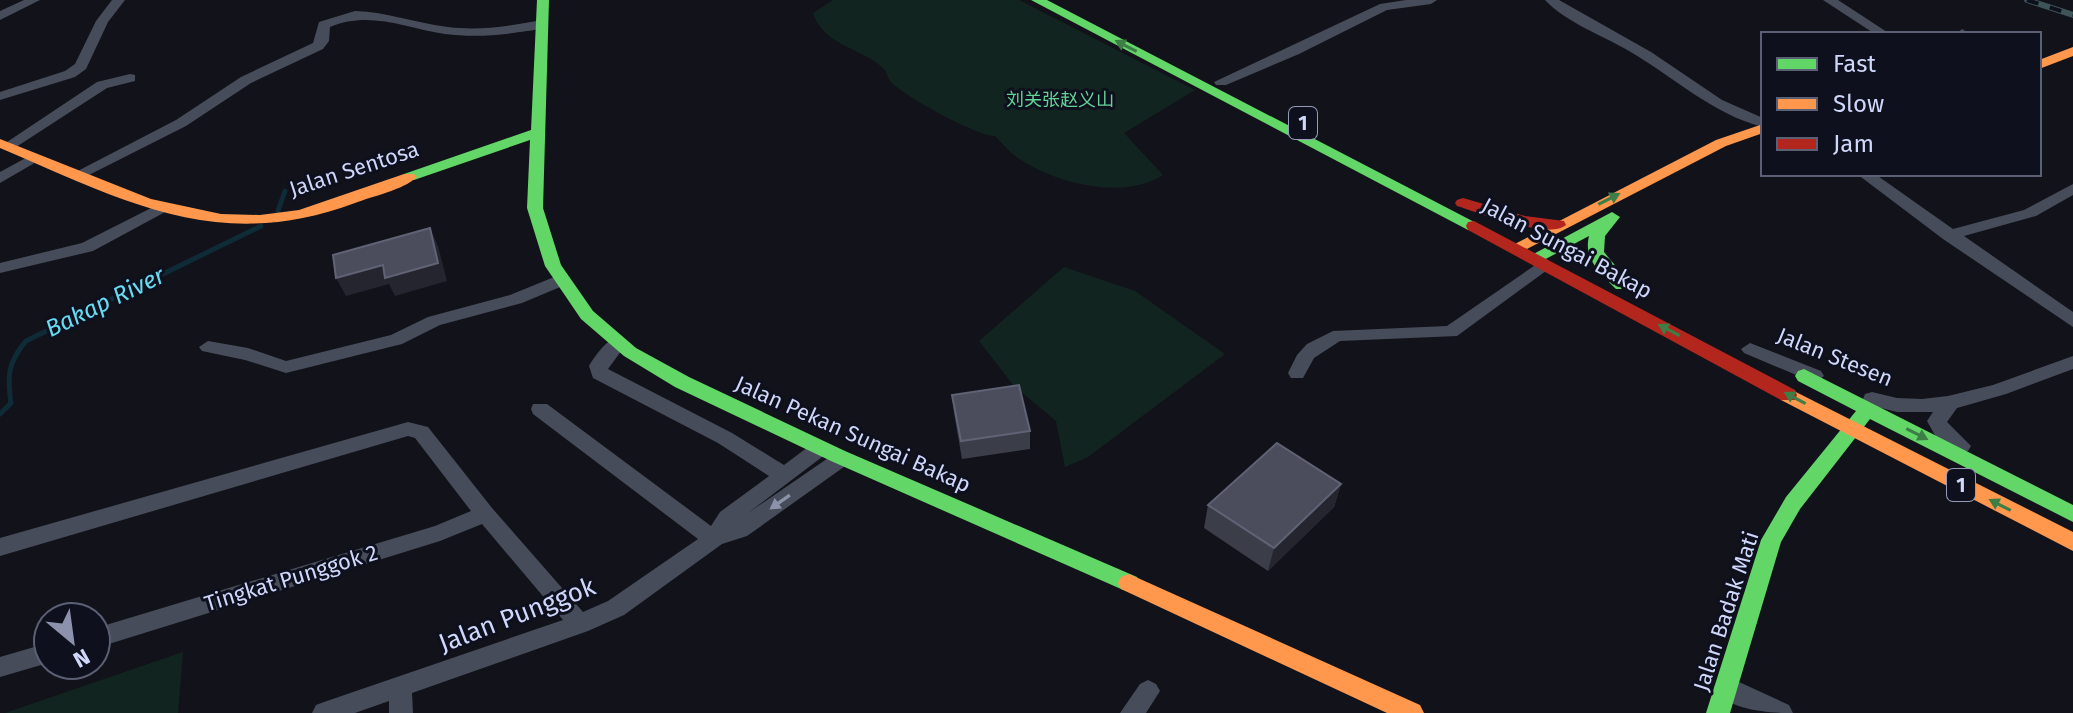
<svg xmlns="http://www.w3.org/2000/svg" width="2073" height="713" font-family="'Fira Sans','Noto Sans SC',sans-serif">
	<style>
		.green { fill: #12241f }
		.lines { fill: none; stroke-linecap: round; stroke-linejoin: round }
		.stream { stroke: #0f2b38; stroke-width: 5 }
		.street { fill: #474c5a; fill-rule: evenodd }
		.fast { fill: #63d668; fill-rule: evenodd }
		.slow { fill: #ff974d; fill-rule: evenodd }
		.jam { fill: #b3261e; fill-rule: evenodd }
		.rail-casing { stroke: #3d5458; stroke-width: 6 }
		.rail { stroke: #0e101d; stroke-width: 4; stroke-dasharray: 12; stroke-linecap: butt }
		.wall { fill: #3b3d49 }
		.shaded-wall { fill: #24252e }
		.building { fill: #4b4d5c; stroke: #606375; stroke-width: 2 }
		.oneway { fill: #3d7d46 }
		.oneway2 { fill: #8b92aa }
		.labels { text-anchor: middle; dominant-baseline: central; stroke-width: 6; stroke-linejoin: round; paint-order: stroke }
		.far-park-label { font-size: 18px; fill: #62d395; stroke: #0e101d }
		.shield { fill: #0e101d; stroke: #959bb8; stroke-width: 2 }
		.shield-label { font-size: 20px; font-weight: bold; fill: #cfd7fa }
		.street-label { font-size: 22px; fill: #cfd7fa; stroke: #0e101d }
		.water-label { font-size: 24px; font-style: italic; fill: #67dbf1; stroke: #0e101d }
		.near-street-label { font-size: 26px; fill: #cfd7fa; stroke: #0e101d }
	</style>
	<rect width="100%" height="100%" fill="#12131a"/>
	<path class="green" d="M833,0H1019L1195,90L1124,133L1163,175C1122,201 1055,183 1018,158C1009,152 1002,143 995,136C978,137 902,95 890,81C888,78 887,73 885,70C863,47 824,47 813,13Z
		M1064,267L1135,291L1225,354L1088,457L1065,467L1056,421L1014,386L979,341Z
		M183,652L178,713H5Z"/>
	<g class="lines">
		<path class="stream" d="M278,211L285,191
			M0,414L11,403C7,376 8,362 26,341L261,226"/>
		<path class="street" d="M24,0H40L0,20V11Z
			M112,0H125L108,22L86,69L75,77L0,100V92L65,71L75,64L96,21Z
			M1406,0H1437L1431,4L1387,10L1299,54L1226,85H1216L1214,82L1380,4Z
			M1545,0H1559L1651,52L1722,100L1763,118V127C1712,114 1674,77 1629,51C1602,35 1567,23 1545,0Z
			M1823,0H1838L1890,34H1875Z
			M355,11C387,12 416,23 448,27C479,31 511,26 542,20L548,24C539,31 525,31 513,33C491,36 468,37 445,34C406,28 369,10 330,27L329,41L323,49L251,83L186,126L83,178H73L70,175L176,120L241,77L313,43L319,22Z
			M1962,29L1970,34H1956Z
			M130,74L135,75V81L107,88L13,149H3L1,146L97,82Z
			M33,154L38,155V161L0,183V172Z
			M1857,174H1875L1953,229L2024,210L2073,184V195L2036,216L1964,236L2073,312V327L1943,239Z
			M161,203L167,205L169,208L167,211L93,251L0,273V263L82,243Z
			M1544,259L1552,264L1550,268L1457,336L1340,341L1314,358L1303,378H1291L1288,373L1297,355L1307,344L1333,331L1447,326Z
			M559,275L567,281L565,285L522,303L440,325L402,344L286,373L245,360L202,351L199,347L208,341L248,348L286,361L391,335L428,317L510,295Z
			M618,337L627,343L608,369L732,433L784,465L812,444H826L829,449L826,454L748,513L834,454H848L851,459L848,464L747,536L722,544L624,615L588,631L412,693L413,713H389V701L355,713H312L316,705L324,702L563,620L482,524L440,541L96,648V628L435,526L471,511L415,438L408,436L0,556V538L408,422L428,427L492,508L583,612L608,601L698,539L533,414L531,409L533,404H547L711,526L720,512L769,476L718,443L593,378L589,366C595,356 606,340 618,337Z
			M1750,343L1821,371L1824,376L1815,383L1744,353L1741,349Z
			M2073,356V369L2006,394L1957,408L1947,422L1971,446L1968,451L1961,453L1936,437L1927,421L1933,412H1897L1865,404L1863,399L1865,394L1872,392L1897,398L1922,399L1948,396L1993,385Z
			M48,643V663L0,677V657Z
			M1726,676L1789,705L1793,713C1770,713 1726,711 1714,687L1718,680Z
			M1148,680L1156,684L1160,691L1146,713H1120L1140,684Z"/>
		<path class="fast" d="M537,0H549L543,208L561,265L593,311L636,348L689,377L845,451L1137,577L1140,583L1137,589L1129,592L1121,589L831,461L675,387L624,356L581,319L545,266L527,208L530,140L414,180H404V174L531,130Z
			M1031,0H1047L1482,226L1474,231L1468,230Z
			M1612,212L1620,217L1605,236L1604,252L1628,281L1630,285L1628,289H1616C1601,274 1583,259 1589,236L1540,262L1534,263L1526,258Z
			M1804,369L2073,505V522L1870,419L1800,509L1781,542L1730,713H1706L1761,540L1786,497L1856,411L1798,381L1795,376L1798,371Z"/>
		<path class="slow" d="M2073,47V56L2039,69V60Z
			M1763,124V133L1726,146L1521,252H1509L1507,248L1716,140Z
			M0,139L151,199L221,214L260,215L299,210L404,174H414L417,177C403,190 373,196 355,203C219,254 124,201 0,148Z
			M1788,388L2073,532V551L1781,400L1779,395L1781,390Z
			M1129,574L1420,705L1424,713H1387L1121,589L1118,583L1121,577Z"/>
		<path class="jam" d="M1463,198L1525,216L1564,221L1566,225C1549,240 1479,213 1457,206L1455,203L1457,200Z
			M1474,221L1795,390L1797,395L1795,400H1781L1468,230L1466,226L1468,222Z"/>
		<g class="rail-casing">
			<path id="rail" d="M2027,0L2073,15"/>
		</g>
		<use href="#rail" class="rail"/>
	</g>
	<path class="wall" d="M952,395L1030,431V449L962,459L954,413Z
		M1341,484L1334,507L1268,571L1204,528L1208,505Z"/>
	<path class="shaded-wall" d="M430,228L438,246L447,281L395,296L389,284L346,296L336,278L383,265Z
		M1341,484L1334,507L1268,571L1274,548Z"/>
	<path class="building" d="M430,228L438,263L385,278L383,265L336,278L333,255Z
		M1019,385L1030,431L961,441L952,395Z
		M1277,443L1341,484L1274,548L1208,505Z"/>
	<defs><path id="oneway-solid" d="M-6-.8H1V-3.2L6.5 0L1 3.2V.8H-6Z" transform="scale(2)"/></defs>
	<g class="oneway">
		<use href="#oneway-solid" transform="translate(1126 46) rotate(-153)"/>
		<use href="#oneway-solid" transform="translate(1609 199) rotate(-27)"/>
		<use href="#oneway-solid" transform="translate(1669 330) rotate(-152)"/>
		<use href="#oneway-solid" transform="translate(1795 398) rotate(-152)"/>
		<use href="#oneway-solid" transform="translate(1917 434) rotate(27)"/>
		<use href="#oneway-solid" transform="translate(2000 505) rotate(-153)"/>
	</g>
	<use class="oneway2" href="#oneway-solid" transform="translate(780 502) rotate(145)"/>
	<g class="labels">
		<g class="far-park-label">
			<text x="1060" y="100">刘关张赵义山</text>
		</g>
		<g class="shield">
			<rect x="1289" y="107" width="28" height="32" rx="6"/>
			<rect x="1947" y="469" width="28" height="32" rx="6"/>
		</g>
		<g class="shield-label">
			<text x="1303" y="123">1</text>
			<text x="1961" y="485">1</text>
		</g>
		<g class="street-label">
			<text transform="translate(354 169) rotate(-18)">Jalan Sentosa</text>
			<text transform="translate(1567 248) rotate(28)">Jalan Sungai Bakap</text>
			<text transform="translate(1835 357) rotate(22)">Jalan Stesen</text>
			<text transform="translate(853 434) rotate(24)">Jalan Pekan Sungai Bakap</text>
			<text transform="translate(291 578) rotate(-17)">Tingkat Punggok 2</text>
			<text transform="translate(1726 611) rotate(-72)">Jalan Badak Mati</text>
		</g>
		<g class="water-label">
			<text transform="translate(105 302) rotate(-26)">Bakap River</text>
		</g>
		<g class="near-street-label">
			<text transform="translate(517 615) rotate(-21)">Jalan Punggok</text>
		</g>
	</g>
	<rect x="1761" y="32" width="280" height="144" fill="#0e101d" stroke="#5b6075" stroke-width="2"/>
	<rect x="1777" y="58" width="40" height="12" fill="#63d668" stroke="#5b6075" stroke-width="2"/>
	<text x="1833" y="72" font-size="24" fill="#cfd7fa">Fast</text>
	<rect x="1777" y="98" width="40" height="12" fill="#ff974d" stroke="#5b6075" stroke-width="2"/>
	<text x="1833" y="112" font-size="24" fill="#cfd7fa">Slow</text>
	<rect x="1777" y="138" width="40" height="12" fill="#b3261e" stroke="#5b6075" stroke-width="2"/>
	<text x="1833" y="152" font-size="24" fill="#cfd7fa">Jam</text>
	<g transform="translate(72 641) rotate(151)"><circle r="38" fill="#0e101d" stroke="#5b6075" stroke-width="2"/>
	<path d="M0-6L14 30L0 20L-14 30Z" fill="#8d92ac"/>
	<text y="-12" font-size="22" font-weight="bold" text-anchor="middle" fill="#cfd7fa">N</text>
	</g>
</svg>
